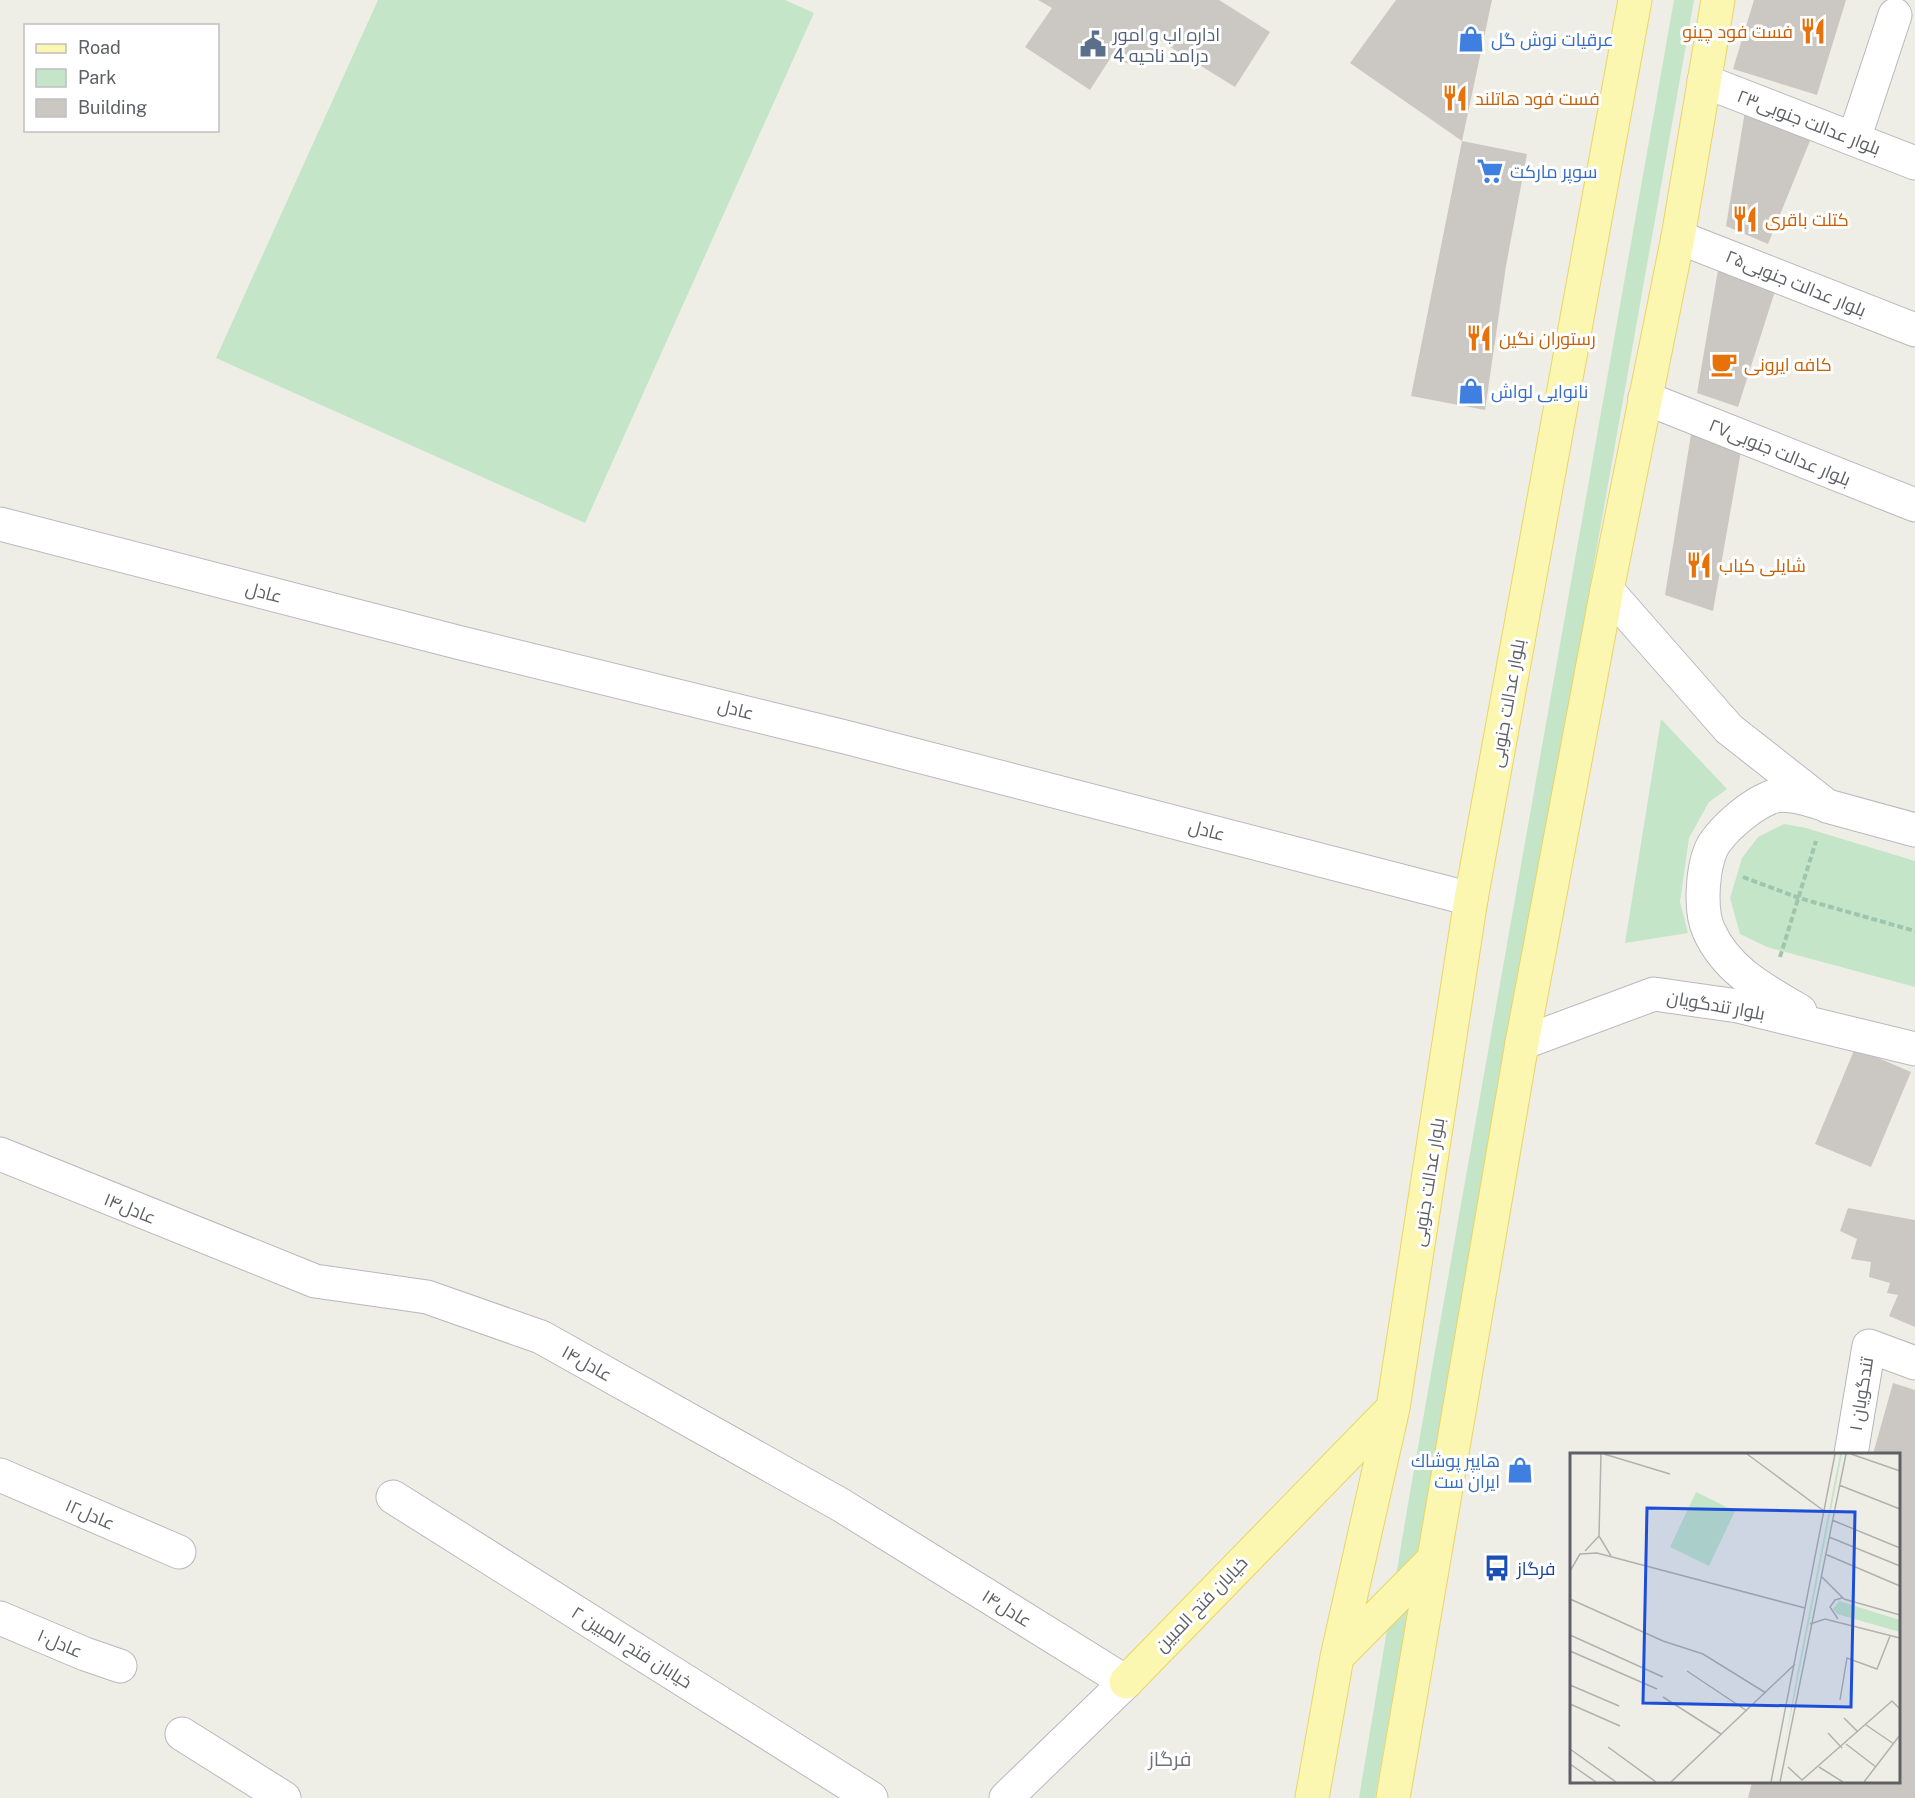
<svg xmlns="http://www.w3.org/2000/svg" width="1915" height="1798" font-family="'Public Sans',Cairo,sans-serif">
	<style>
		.green { fill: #c4e5c8 }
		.building { fill: #cbc8c3 }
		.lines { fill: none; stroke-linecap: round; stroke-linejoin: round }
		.street-casing { stroke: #b6b8bc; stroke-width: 35 }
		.secondary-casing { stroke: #b7b9bf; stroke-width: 35 }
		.primary-casing { stroke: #ead465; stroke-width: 35 }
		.path { stroke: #9ec5ad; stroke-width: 4; stroke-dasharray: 6 3; stroke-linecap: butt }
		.street { stroke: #fff; stroke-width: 33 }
		.secondary { stroke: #fff; stroke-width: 33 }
		.primary { stroke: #fbf7b0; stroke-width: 33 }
		.labels { text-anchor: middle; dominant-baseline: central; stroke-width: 6; stroke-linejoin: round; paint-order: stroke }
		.food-label { font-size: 18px; fill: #c56008; stroke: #fff; text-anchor: start }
		.service-label { font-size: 18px; fill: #4e5e75; stroke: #fff; text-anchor: start }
		.shop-label { font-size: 18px; fill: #366cbe; stroke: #fff; text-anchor: start }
		.street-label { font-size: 18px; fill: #5e6066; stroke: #fff }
		.transit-label { font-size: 18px; fill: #164399; stroke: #fff; text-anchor: start }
		.neighbourhood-label { font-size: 20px; fill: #6f7278; stroke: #fff }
		.inset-road { fill: none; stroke: #b1b1af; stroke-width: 1.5 }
		.view { fill: #1d4ed8; fill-opacity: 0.15; stroke: #1d4ed8; stroke-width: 3 }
		.inset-edge { fill: none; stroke: #5e6066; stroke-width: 3 }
	</style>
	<rect width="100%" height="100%" fill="#efeee6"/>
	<path class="green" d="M378,0H785L814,13L585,523L216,358Z
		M1674,0H1694L1375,1798H1359L1408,1504Z
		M1661,719L1727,789L1709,802L1689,838L1680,902L1688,933L1625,943Z
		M1784,824L1806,828L1915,861V987L1767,947L1740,934L1730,898L1742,858L1758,837Z"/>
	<path class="building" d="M1038,0H1219L1270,32L1235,87L1159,40L1153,58L1138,65L1126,63L1113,54L1090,90L1025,47L1052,8Z
		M1396,0H1492L1462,141L1350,63Z
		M1754,0H1846L1817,95L1733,69Z
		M1745,111L1812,136L1768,244L1726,226Z
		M1462,141L1527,154L1506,266L1485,410L1411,396Z
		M1719,264L1776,288L1738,407L1697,393Z
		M1692,428L1741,451L1713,611L1665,595Z
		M1855,1048L1911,1072L1871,1167L1815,1144Z
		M1848,1208L1915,1220V1327L1889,1316L1898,1295L1887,1293L1890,1283L1869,1277L1871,1262L1851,1259L1857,1239L1840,1231Z
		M1893,1383L1915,1390V1798H1748L1752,1782H1899V1455L1873,1454Z"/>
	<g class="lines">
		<g class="street-casing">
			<path id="street" d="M1704,81L1915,163
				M1854,139L1895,15
				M1678,237L1915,330
				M1645,398L1915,505
				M0,1154L315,1281L427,1297L541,1337L841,1505L1126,1682
				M1851,1454L1869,1346L1915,1363
				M0,1475L179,1552
				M393,1497L871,1798
				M0,1618L85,1654L120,1666
				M182,1734L284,1798"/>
		</g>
		<g class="secondary-casing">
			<path id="secondary" d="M0,524L457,642L845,737L1471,899
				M1607,590L1729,729L1827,806L1915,830
				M1800,1011C1764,990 1727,971 1709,931C1699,910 1702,859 1716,841C1728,825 1750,806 1769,798C1784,791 1808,799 1823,804
				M1522,1043L1654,994L1738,1006L1915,1049
				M1006,1798L1126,1682"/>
		</g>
		<g class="primary-casing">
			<path id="primary" d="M1337,1657L1432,1561
				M1126,1682L1393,1408
				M1312,1798L1337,1657L1393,1408L1471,899L1635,0
				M1393,1798L1522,1043L1607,590L1678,237L1718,0"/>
		</g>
		<path class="path" d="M1743,877L1799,898L1915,931
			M1780,957L1816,841"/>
		<use href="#street" class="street"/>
		<use href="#secondary" class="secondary"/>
		<use href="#primary" class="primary"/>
	</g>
	<defs>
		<g id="restaurant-bare" transform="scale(2.07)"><path d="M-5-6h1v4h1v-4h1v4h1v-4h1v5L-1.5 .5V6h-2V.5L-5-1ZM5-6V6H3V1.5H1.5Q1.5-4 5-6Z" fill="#e8710a" stroke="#fff" stroke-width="2.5" paint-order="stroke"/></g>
		<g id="shop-bare" transform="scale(2.07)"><path d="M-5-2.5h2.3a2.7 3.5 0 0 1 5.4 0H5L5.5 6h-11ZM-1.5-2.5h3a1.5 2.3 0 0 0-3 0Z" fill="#3f7fe0" stroke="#fff" stroke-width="2.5" paint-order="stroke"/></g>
		<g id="civic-bare" transform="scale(2.07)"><path d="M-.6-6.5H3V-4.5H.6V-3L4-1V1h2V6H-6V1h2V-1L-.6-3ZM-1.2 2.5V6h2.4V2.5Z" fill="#5c6f8a" stroke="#fff" stroke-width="2.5" paint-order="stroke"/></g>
		<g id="supermarket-bare" transform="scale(2.07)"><path d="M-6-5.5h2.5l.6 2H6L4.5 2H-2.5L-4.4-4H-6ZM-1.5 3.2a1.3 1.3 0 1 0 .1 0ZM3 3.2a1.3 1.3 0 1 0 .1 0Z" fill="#3f7fe0" stroke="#fff" stroke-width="2.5" paint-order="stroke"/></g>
		<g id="cafe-bare" transform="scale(2.07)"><path d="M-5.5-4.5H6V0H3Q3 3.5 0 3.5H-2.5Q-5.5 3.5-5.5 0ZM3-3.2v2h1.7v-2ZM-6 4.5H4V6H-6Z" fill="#e8710a" stroke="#fff" stroke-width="2.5" paint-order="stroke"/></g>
		<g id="bus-bare" transform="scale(2.07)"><path d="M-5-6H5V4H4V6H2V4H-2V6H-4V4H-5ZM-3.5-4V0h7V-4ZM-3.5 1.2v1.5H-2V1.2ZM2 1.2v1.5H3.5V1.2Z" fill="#1a4fb4" stroke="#fff" stroke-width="2.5" paint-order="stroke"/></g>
	</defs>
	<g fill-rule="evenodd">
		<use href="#restaurant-bare" x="1813" y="31"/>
		<use href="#shop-bare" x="1471" y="39"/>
		<use href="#civic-bare" x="1093" y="44"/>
		<use href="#restaurant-bare" x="1455" y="98"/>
		<use href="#supermarket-bare" x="1490" y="171"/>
		<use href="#restaurant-bare" x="1745" y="219"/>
		<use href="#restaurant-bare" x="1479" y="338"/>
		<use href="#cafe-bare" x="1724" y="364"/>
		<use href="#shop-bare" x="1471" y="391"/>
		<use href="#restaurant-bare" x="1699" y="565"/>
		<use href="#shop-bare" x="1520" y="1470"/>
		<use href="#bus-bare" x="1497" y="1568"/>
	</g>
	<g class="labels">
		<g class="food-label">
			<text x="1793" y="31" text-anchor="end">فست فود چینو</text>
			<text x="1475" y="98">فست فود هاتلند</text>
			<text x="1765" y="219">کتلت باقری</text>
			<text x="1499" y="338">رستوران نگین</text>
			<text x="1744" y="364">کافه ایرونی</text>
			<text x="1719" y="565">شایلی کباب</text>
		</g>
		<g class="service-label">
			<text x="1113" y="34">اداره اب و امور<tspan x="1113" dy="21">درامد ناحیه 4</tspan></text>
		</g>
		<g class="shop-label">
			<text x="1491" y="39">عرقیات نوش گل</text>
			<text x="1510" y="171">سوپر مارکت</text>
			<text x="1491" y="391">نانوایی لواش</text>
			<text x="1500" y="1460" text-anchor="end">هايپر پوشاك<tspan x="1500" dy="21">ايران ست</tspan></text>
		</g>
		<g class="street-label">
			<text transform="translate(1809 122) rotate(21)">بلوار عدالت جنوبی۲۳</text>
			<text transform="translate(1796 283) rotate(22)">بلوار عدالت جنوبی۲۵</text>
			<text transform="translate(1780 452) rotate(22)">بلوار عدالت جنوبی۲۷</text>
			<text transform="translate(264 592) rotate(15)">عادل</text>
			<text transform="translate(1507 703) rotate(-80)">بلوار عدالت جنوبی</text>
			<text transform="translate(736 709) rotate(14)">عادل</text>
			<text transform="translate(1207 830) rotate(15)">عادل</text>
			<text transform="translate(1716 1005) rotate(10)">بلوار تندگویان</text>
			<text transform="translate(1428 1182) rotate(-81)">بلوار عدالت جنوبی</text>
			<text transform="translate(130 1208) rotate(22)">عادل۱۴</text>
			<text transform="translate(587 1363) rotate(29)">عادل۱۴</text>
			<text transform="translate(1861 1394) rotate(-81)">۱ تندگویان</text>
			<text transform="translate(90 1514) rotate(23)">عادل۱۲</text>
			<text transform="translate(1201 1604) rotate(-46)">خیابان فتح المبین</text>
			<text transform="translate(1007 1608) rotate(32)">عادل۱۴</text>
			<text transform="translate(60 1643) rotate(23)">عادل۱۰</text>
			<text transform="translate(632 1647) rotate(32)">خیابان فتح المبین ۲</text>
		</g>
		<g class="transit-label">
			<text x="1517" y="1568">فرگاز</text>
		</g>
		<g class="neighbourhood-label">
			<text x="1170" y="1759">فرگاز</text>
		</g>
	</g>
	<g transform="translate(1570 1453)">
		<rect width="330" height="330" fill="#efeee6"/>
		<path d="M270,1H272L214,297L227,221ZM126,39L165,58L139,113L100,94ZM269,148L330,167V179L267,161L263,156Z" fill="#c4e5c8"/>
		<path class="inset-road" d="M31,1L29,83L41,103M34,1L100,21M177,1L254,58M281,1L330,18M269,32L330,56M262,67L330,95M259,84L330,113M15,98L29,83M255,101L330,133M0,118L10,101L27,100L235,155M251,123L274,146L330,162M0,146L93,188L133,201L196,240M268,166L260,154L265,147L272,145M240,171L255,166L330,185M0,182L93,224M0,198L87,236M117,218L177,258M0,232L49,253M93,244L151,281M270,247L277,205L307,216L320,183M0,251L50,273M274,265L288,279M296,272L324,291M258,280L272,295M276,291L306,314M38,294L86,329M0,296L46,329M0,311L26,329M218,314L232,327L322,248L330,256M249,314L273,329M101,329L225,211M201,329L265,1M210,329L276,1M294,329L330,282"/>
		<path class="view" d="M77,55L285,59L281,254L73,250Z"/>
		<rect width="330" height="330" class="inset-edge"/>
	</g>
	<rect x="24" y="24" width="195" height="108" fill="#ffffff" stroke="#bfbfc2" stroke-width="1.5"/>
	<rect x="36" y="44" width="30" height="9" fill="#fbf7b0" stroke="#bfbfc2" stroke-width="1.5"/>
	<text x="78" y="54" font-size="18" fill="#5e6066">Road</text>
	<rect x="36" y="69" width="30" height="18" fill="#c4e5c8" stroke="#bfbfc2" stroke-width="1.5"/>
	<text x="78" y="84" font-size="18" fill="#5e6066">Park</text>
	<rect x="36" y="99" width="30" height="18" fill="#cbc8c3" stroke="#bfbfc2" stroke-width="1.5"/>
	<text x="78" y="114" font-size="18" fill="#5e6066">Building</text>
</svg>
